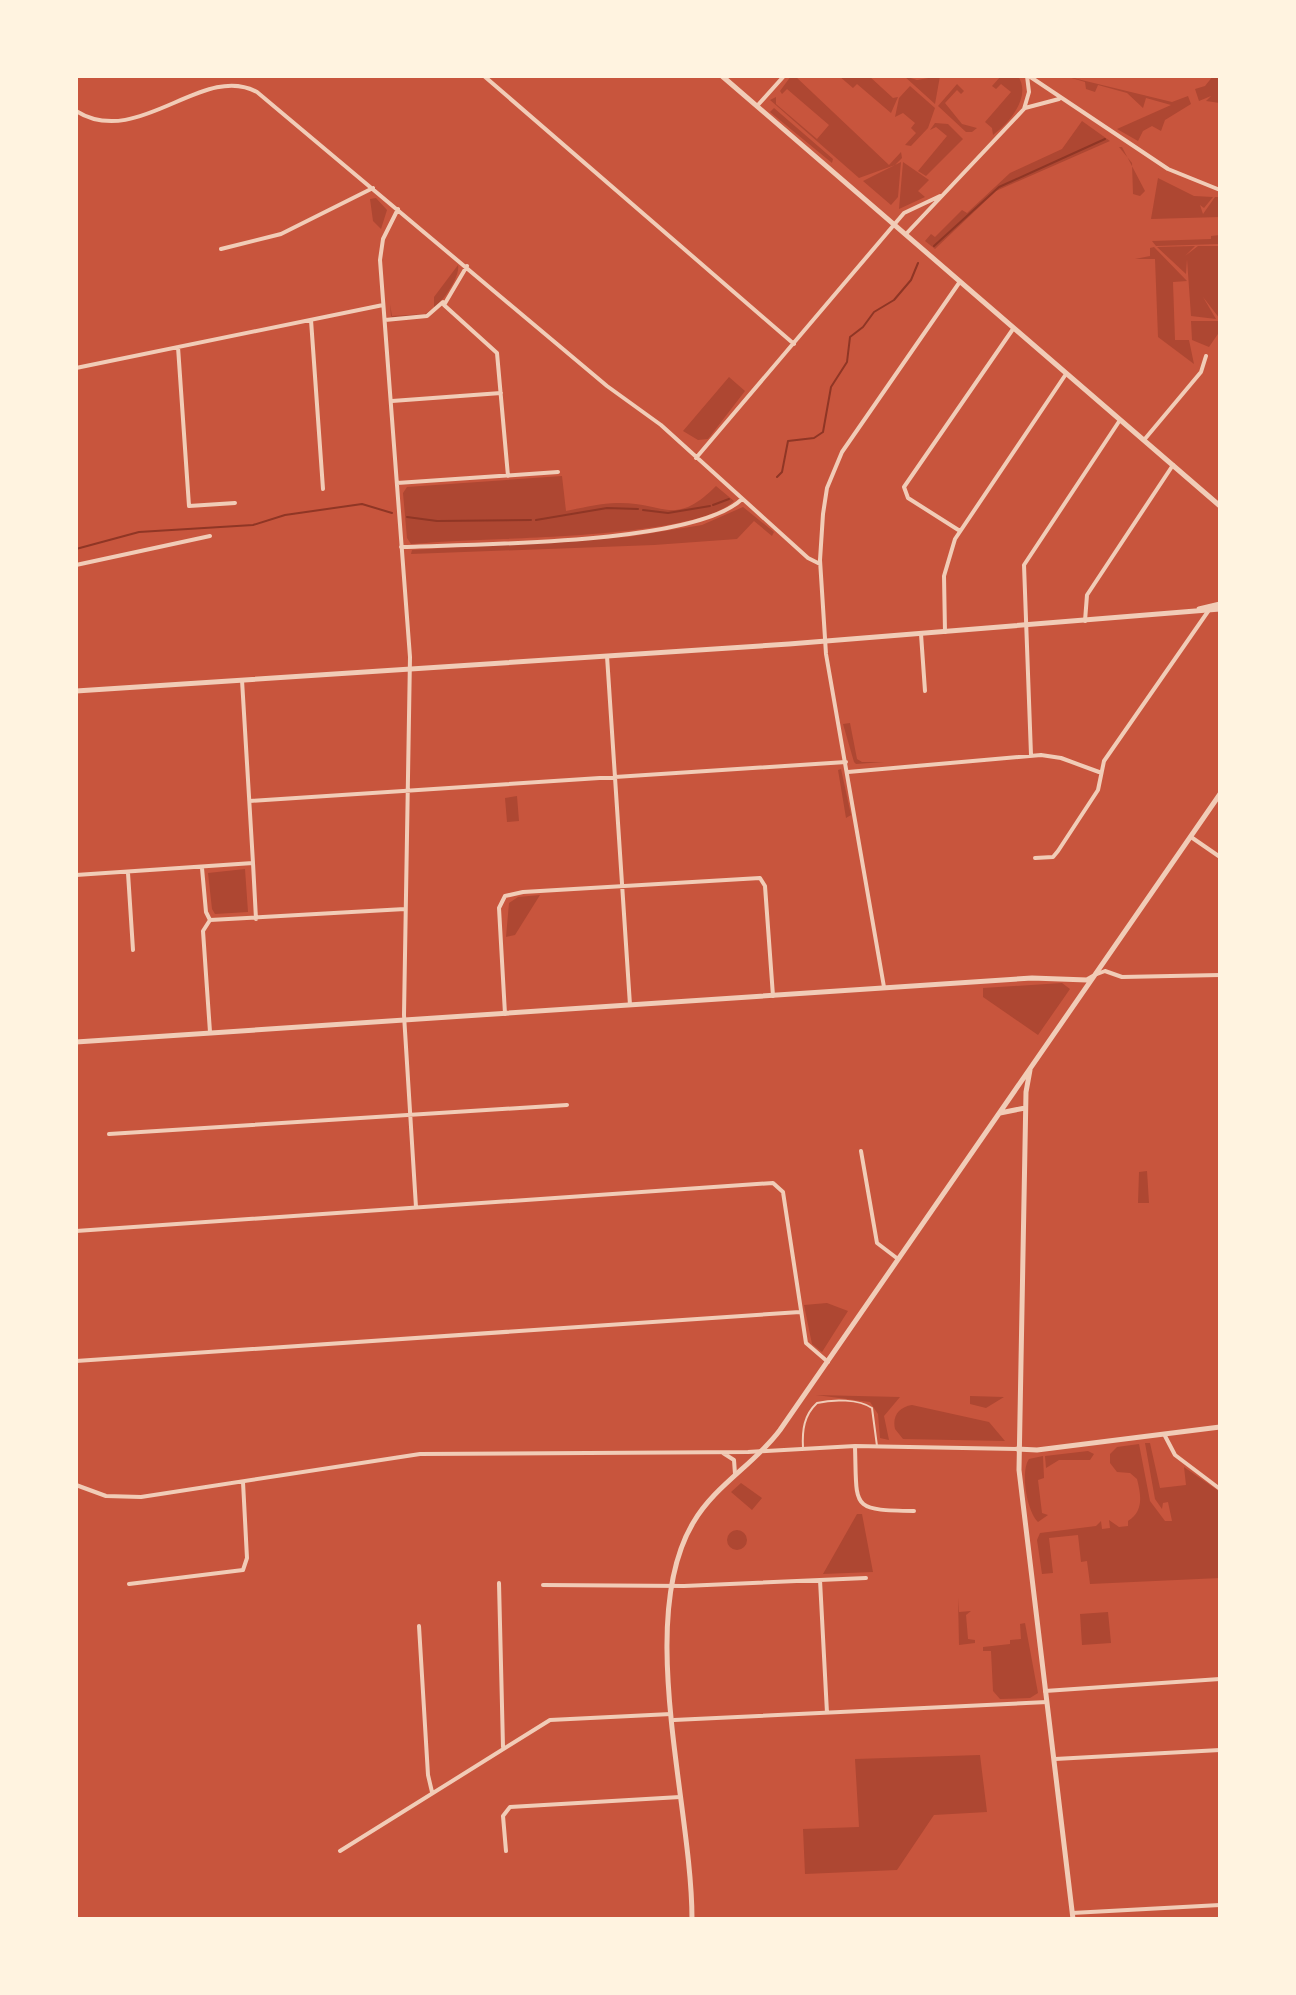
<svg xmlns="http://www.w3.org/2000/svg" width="1296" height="1995" font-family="'Asap Condensed',sans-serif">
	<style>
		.green { fill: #ae4732 }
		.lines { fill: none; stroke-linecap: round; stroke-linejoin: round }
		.stream { stroke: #8f3625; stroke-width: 2 }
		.service { stroke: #f1ccb7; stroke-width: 2 }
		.minor { stroke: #f1ccb7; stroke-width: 4 }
		.tertiary { stroke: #f1ccb7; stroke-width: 5 }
	</style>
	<rect width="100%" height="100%" fill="#c8553d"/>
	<path class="green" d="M791,76H795L889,165L901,152L902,158L895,165L859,178L770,100L776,97V104L817,139L829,125L787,89L782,94L780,91Z
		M839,76H869L893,98L898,97L891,113L857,84L853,88Z
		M904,76L917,80L940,76L935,104Z
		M1001,76H1018C1032,97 1009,123 993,135L992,128L985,122L1011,92L1001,84L996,89L992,86Z
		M1065,76L1172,102L1188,96L1191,104L1165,120L1161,131L1152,126L1143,131L1138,141L1117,129L1171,105L1146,98L1143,108L1127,93L1098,85L1095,92L1086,89L1085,82Z
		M1213,76H1220V103L1206,101L1211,96L1199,101L1195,89L1205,86Z
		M957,84L964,91L961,94L957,90L945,103L962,124L977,128L972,132H966L938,106Z
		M910,86L935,108L928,128L911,146L905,145L916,133L911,128L915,123L903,113L895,117L899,98Z
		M774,108L833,159L832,163L770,112Z
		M1082,121L1110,141L996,191L935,249L925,241L931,234L935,237L962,210L967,213L1010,173L1062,149Z
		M935,123L948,124L963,139L926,176L918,171L947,136L936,127L930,130Z
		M1119,147H1122L1145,191L1140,196L1133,194L1132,163Z
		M901,162L898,197L891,205L863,181Z
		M903,162L929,180L918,191L925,197L899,209Z
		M1158,178L1194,196L1213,197L1204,208L1200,205L1203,214L1215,197H1220V217L1151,219Z
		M376,198L387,210L381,229L373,221L370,199Z
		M1220,235V244L1156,246L1152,241L1211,239V236Z
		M1195,246L1185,256L1198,246H1220V319L1203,297L1216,319L1191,316L1187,259L1186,274L1157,247Z
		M1154,247L1187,281L1173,282L1175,340H1189L1194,364L1158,337L1155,259H1135L1150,256V248Z
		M458,265C461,278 437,311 424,315C414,317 402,316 392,317L391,316L390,304L392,316L425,314L434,308V297Z
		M1191,321H1220V331L1209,347L1192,340Z
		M729,377L745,391L708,439L698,440L683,431Z
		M562,476L566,511C582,508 600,503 617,503C665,502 674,528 716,486L734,501C692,540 489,537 426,543L411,544L407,538L403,493L407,487Z
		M743,507L774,532L772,536L754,521L737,539L654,545L411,554L412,550L628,537L702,525Z
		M850,723L857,759L862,762H884L856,764L854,762L843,724Z
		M841,769L851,815L846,818L838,770Z
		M517,796L519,821L507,822L505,798Z
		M245,869L248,912L215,914L212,909L208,873Z
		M540,895L515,935L506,937L509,903L518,897Z
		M1062,983L1070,989L1038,1035L983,997V988Z
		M1147,1171L1149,1203H1138L1139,1172Z
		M827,1303L848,1311L822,1352L812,1344L804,1305Z
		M816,1395L900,1397L884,1416L889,1440L880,1438L878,1414L870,1402Z
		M970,1396L1004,1397L986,1408L970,1404Z
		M912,1405L989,1422L1005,1441L903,1439L895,1429C892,1416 899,1407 912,1405Z
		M1145,1443H1150L1160,1488L1186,1485L1184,1467L1220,1492V1578L1090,1584L1087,1561L1081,1562L1078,1535L1049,1538L1053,1573L1042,1574L1037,1540L1040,1533L1096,1526L1101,1521L1102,1529L1110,1528L1109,1520L1119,1527L1128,1526V1521C1144,1511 1141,1495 1137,1479L1130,1473L1117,1472L1110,1463V1454L1117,1447L1139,1444L1150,1501L1165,1521H1172L1168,1502L1163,1503L1162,1509L1155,1499Z
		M1088,1451L1094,1454L1090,1460H1059L1046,1468L1045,1456Z
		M1043,1456L1044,1478L1038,1480L1042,1513L1048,1515L1038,1522C1027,1512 1020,1472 1029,1459Z
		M741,1483L762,1498L752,1510L731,1492Z
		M857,1514H862L873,1572L823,1574Z
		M727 1540a10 10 0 1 1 20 0a10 10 0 1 1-20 0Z
		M958,1598L959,1612L971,1611L966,1615L968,1639L975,1640V1643L959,1645Z
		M1108,1612L1111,1643L1082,1645L1080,1614Z
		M1025,1623L1038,1693L1030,1698L1000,1699L993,1691L991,1651H983V1647L1010,1644V1640L1021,1639L1020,1624Z
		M980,1755L987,1812L934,1815L897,1870L805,1874L803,1829L859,1827L855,1759Z"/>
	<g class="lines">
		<path class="stream" d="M934,246L999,187L1105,139
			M777,477L782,472L788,441L814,438L823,432L831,387L847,362L850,337L863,327L874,312L894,300L911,280L918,263
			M713,505L729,499
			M643,510L668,513L710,506
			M407,517L437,521L531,520
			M536,520L607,508L638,509
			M76,549L139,532L253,525L285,515L362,504L392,513"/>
		<path class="service" d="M803,1448C802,1430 804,1415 817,1403C833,1399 859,1399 872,1408L877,1446"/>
		<path class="minor" d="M484,76L794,344
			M1029,76L1168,169L1220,190
			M757,106L784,76
			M1025,108L1059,99
			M76,111C138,150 203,62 257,92L607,386L661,425L808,558L820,564
			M398,209L383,239L380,260L410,657L404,1015L416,1207
			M906,234L1024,109L1029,92L1027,76
			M221,249L281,234L373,188
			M467,266L444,305L497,353L508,476
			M311,320L323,489
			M385,320L427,316L443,302
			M178,347L189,506L235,503
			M76,368L383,305
			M392,401L501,393
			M1144,440L1201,372L1206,356
			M696,458L904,213L940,196
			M397,483L558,472
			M960,531L908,498L904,487L1013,329
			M401,547C472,544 695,545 742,499
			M76,565L210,536
			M1085,621L1087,595L1173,465
			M945,632L944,576L955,539L1066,374
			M921,634L925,691
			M607,656L630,1005
			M242,680L253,863
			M1031,755L1024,565L1120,420
			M848,772L1041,755L1061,758L1099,772
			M250,801L846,762
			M1191,837L1220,857
			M1035,858L1053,857L1058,851L1098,790L1104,761L1209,610
			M202,868L206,912L210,920
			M128,873L133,950
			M76,875L253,863L256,919
			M210,920L405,909
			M210,920L203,931L210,1032
			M1097,974L1105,971L1122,977L1220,975
			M884,987L826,654L820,560L823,514L827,488L842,452L959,283
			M505,1014L499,908L505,896L523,892L760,878L765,886L773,996
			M109,1134L567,1105
			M861,1151L877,1243L898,1259
			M76,1231L773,1183L783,1192L806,1343L828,1362
			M76,1361L800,1312
			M1164,1434L1175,1455L1220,1489
			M855,1447C857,1509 850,1510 914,1511
			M723,1453L734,1460L735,1474
			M76,1485L106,1496L141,1497L420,1454L748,1452L855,1446L1017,1449
			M820,1580L827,1713
			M499,1583L503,1747
			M129,1584L243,1570L247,1558L243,1482
			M543,1585L684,1586L866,1578
			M419,1626L428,1775L432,1792
			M1045,1691L1220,1679
			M674,1720L1047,1702
			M1055,1759L1220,1750
			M340,1851L550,1720L671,1714
			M506,1851L503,1816L510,1807L680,1797
			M1072,1913L1220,1905"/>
		<path class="tertiary" d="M722,76L1220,506
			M1199,609L1220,604
			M76,691L789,644L1220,609
			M76,1042L1032,978L1087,980L1094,976
			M1030,1070L1026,1092L1019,1470L1073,1919
			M1000,1113L1025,1108
			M1017,1449L1037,1450L1220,1427
			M692,1919C692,1806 635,1621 693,1523C715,1485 755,1464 780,1430L1220,794"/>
	</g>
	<rect width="1296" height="1995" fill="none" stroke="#fff3e0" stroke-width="156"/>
</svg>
